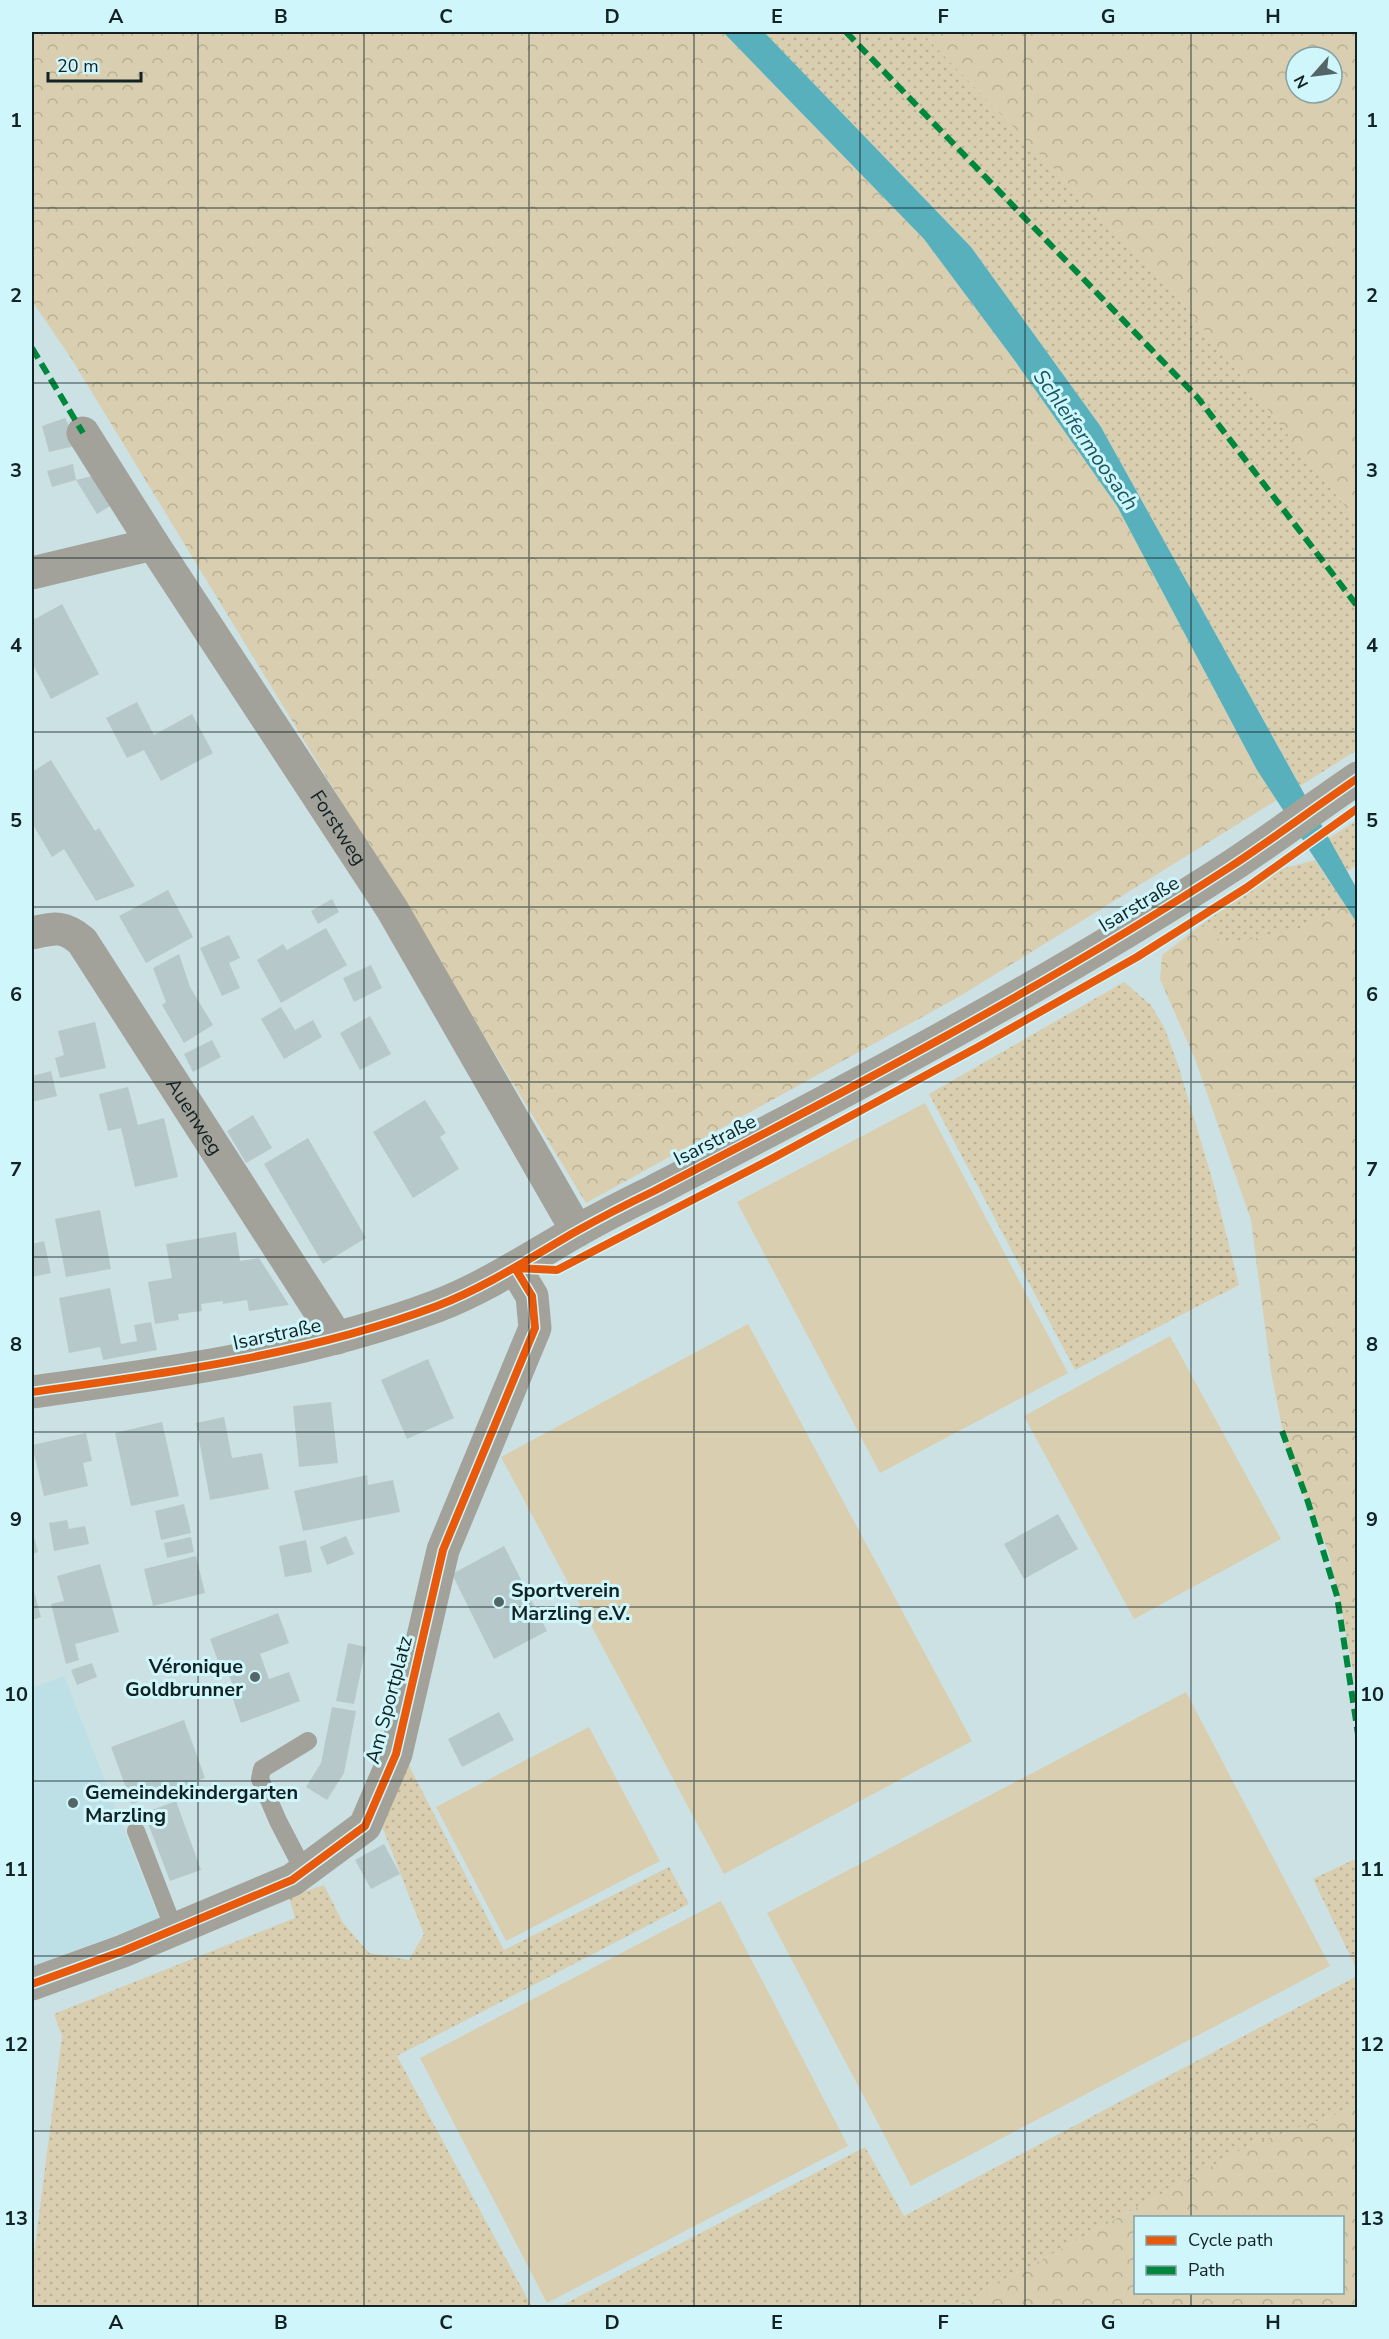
<svg xmlns="http://www.w3.org/2000/svg" width="1389" height="2339" font-family="'Nunito Sans',sans-serif">
	<style>
		.built { fill: #bce0e5 }
		.grass { fill: url(#grass-dots) }
		.forest { fill: url(#forest-crowns); fill-rule: evenodd }
		.pitch { fill: #d9ceaf }
		.water { fill: #57b0bb }
		.building { fill: #b7c8ca }
		.lines { fill: none; stroke-linecap: round; stroke-linejoin: round }
		.lane { stroke: #a2a29a; stroke-width: 18 }
		.street { stroke: #a2a29a; stroke-width: 33 }
		.quiet { stroke: #00873e; stroke-width: 6; stroke-dasharray: 12 6; stroke-linecap: butt }
		.cycleway-casing { stroke: #cff6fb; stroke-width: 11 }
		.cycleway { stroke: #e8590c; stroke-width: 8 }
		.grid { fill: none; stroke: #132224; stroke-width: 1.5; stroke-opacity: 0.55 }
		.poi-dot { fill: #546567; stroke: #cff6fb; stroke-width: 2 }
		.labels { text-anchor: middle; dominant-baseline: central; stroke-width: 6; stroke-linejoin: round; paint-order: stroke }
		.street-label { font-size: 20px; fill: #132224; stroke: #cff6fb }
		.poi-label { font-size: 20px; font-weight: bold; fill: #132224; stroke: #cff6fb; text-anchor: start }
		.water-label { font-size: 21px; font-style: italic; fill: #18565e; stroke: #cff6fb }
		.neatline { fill: none; stroke: #132224; stroke-width: 2 }
		.grid-label { font-size: 20px; text-anchor: middle; font-weight: bold; fill: #132224 }
	</style>
	<defs>
		<pattern id="grass-dots" width="8" height="8" patternUnits="userSpaceOnUse" patternTransform="scale(1.5)"><rect width="8" height="8" fill="#d9ceaf"/><path d="M2 2h.1M6 6h.1" fill="none" stroke="#b9b196" stroke-width="1.8" stroke-linecap="round"/></pattern>
		<pattern id="forest-crowns" width="20" height="18" patternUnits="userSpaceOnUse" patternTransform="scale(1.5)"><rect width="20" height="18" fill="#d9ceaf"/><path d="M2 6a3 3 0 1 1 6 0M12 15a3 3 0 1 1 6 0" fill="none" stroke="#b9b196"/></pattern>
	</defs>
	<rect width="100%" height="100%" fill="#cce1e4"/>
	<path class="built" d="M64,1676L159,1919L32,1966V1688Z"/>
	<path class="grass" d="M764,32H921L1174,292L1357,521V750L1300,786L1101,427L971,247Z
		M1357,820V865L1346,872L1328,839Z
		M1315,860L1346,906L1300,928L1226,945L1202,924L1281,869Z
		M1124,982L1151,1005L1165,1029L1179,1068L1213,1182L1239,1285L1075,1370L929,1094Z
		M1357,1607H1358L1357,1694L1342,1611Z
		M405,1758L504,1950L669,1867L689,1904L397,2056L532,2307H44L32,2305V2254H34L62,2036L54,2014L295,1918L289,1897L324,1885L343,1923L369,1953L409,1960L424,1934L380,1821Z
		M1357,1858V1970L1313,1879Z
		M1357,1976V2107L1252,2144L967,2301L951,2307L557,2308L865,2147L904,2216Z"/>
	<path class="forest" d="M32,32H723L924,239L1015,361L1117,506L1257,770L1277,800L960,996L586,1203L71,358L32,301Z
		M921,32H1357V521L1174,292ZM1296,57H1332V93H1296Z
		M1346,906L1357,923V1607L1342,1611L1328,1550L1288,1457L1271,1372L1251,1220L1195,1059L1160,979L1162,955L1202,924L1226,945L1300,928Z
		M1357,2107V2307H951L967,2301L1252,2144ZM1136,2218H1342V2292H1136Z"/>
	<path class="pitch" d="M925,1103L1068,1373L880,1473L737,1202Z
		M748,1324L972,1741L724,1874L501,1457Z
		M1170,1336L1281,1539L1134,1619L1024,1416Z
		M1186,1692L1330,1966L911,2186L767,1913Z
		M589,1727L660,1861L506,1941L436,1807Z
		M721,1901L848,2146L547,2303L420,2058Z"/>
	<path class="water" d="M723,32H764L971,247L1101,427L1357,889V923L1257,770L1117,506L1015,361L924,239Z"/>
	<path class="building" d="M65,418L79,445L49,452L42,426Z
		M73,464L76,480L52,487L47,471Z
		M100,474L117,502L97,514L76,480Z
		M62,604L99,674L51,699L32,663V613L35,619Z
		M137,702L154,735L192,714L213,753L161,781L144,750L127,758L106,718Z
		M51,760L95,831L99,828L135,886L96,901L64,849L52,857L32,823V772Z
		M168,890L193,937L146,963L119,916Z
		M332,899L339,912L318,924L311,911Z
		M326,928L347,965L281,1003L257,960L283,944L287,950Z
		M229,935L240,958L229,963L240,988L222,996L200,948Z
		M179,954L190,987L213,1025L184,1043L162,1005L166,1002L153,968Z
		M371,965L382,988L354,1002L343,978Z
		M281,1007L295,1030L313,1020L322,1037L284,1059L261,1019Z
		M370,1016L391,1054L360,1070L340,1033Z
		M95,1022L106,1068L60,1078L55,1058L64,1055L58,1031Z
		M212,1040L221,1057L193,1072L184,1054Z
		M51,1071L57,1096L32,1102V1076Z
		M128,1087L138,1125L164,1118L178,1177L135,1187L121,1128L108,1131L99,1094Z
		M425,1100L446,1133L440,1137L459,1169L413,1198L373,1132Z
		M253,1115L272,1148L246,1163L227,1131Z
		M308,1138L366,1238L323,1264L264,1164Z
		M100,1210L111,1269L66,1277L55,1219Z
		M236,1232L240,1261L259,1258L289,1305L249,1311L247,1300L223,1304V1301L201,1304L202,1311L178,1314L179,1320L155,1324L148,1282L172,1278L166,1244Z
		M44,1241L51,1273L32,1277V1244Z
		M110,1288L121,1344L137,1341L134,1325L151,1322L157,1350L103,1360L100,1347L69,1353L59,1298Z
		M428,1359L454,1418L407,1439L381,1380Z
		M331,1402L338,1463L299,1467L293,1406Z
		M224,1417L232,1458L262,1453L269,1489L210,1500L196,1423Z
		M162,1422L179,1496L131,1506L115,1433Z
		M86,1433L92,1461L83,1463L88,1486L44,1496L32,1445Z
		M367,1475L368,1485L393,1480L400,1512L303,1531L294,1491Z
		M184,1504L191,1533L161,1540L155,1511Z
		M1058,1514L1078,1549L1024,1579L1004,1544Z
		M67,1520L69,1529L85,1526L89,1544L54,1551L49,1523Z
		M32,1529L38,1552L32,1554Z
		M346,1536L354,1554L327,1565L320,1547Z
		M191,1537L194,1552L167,1558L164,1543Z
		M306,1540L312,1572L285,1577L279,1546Z
		M504,1546L547,1631L494,1659L452,1574Z
		M196,1556L205,1593L153,1606L144,1569Z
		M100,1564L119,1632L75,1644L79,1660L66,1664L51,1604L64,1601L57,1576Z
		M32,1584L41,1617L32,1620Z
		M278,1613L289,1643L260,1654L269,1679L289,1672L300,1701L241,1723L231,1693L235,1691L226,1667L221,1669L210,1639Z
		M348,1643L366,1647L354,1704L336,1701Z
		M92,1663L97,1677L77,1685L71,1670Z
		M332,1707L356,1711L344,1773L327,1800L306,1787L321,1763Z
		M499,1712L514,1740L462,1767L448,1739Z
		M184,1720L205,1778L132,1804L111,1747Z
		M176,1801L201,1870L170,1881L144,1813Z
		M384,1844L400,1874L371,1889L355,1860Z"/>
	<g class="lines">
		<path class="lane" d="M136,1831L174,1929
			M304,1871L278,1821L260,1779L262,1769L308,1741"/>
		<g class="street">
			<path id="s1" d="M83,433L153,544L392,909L577,1231"/>
			<path d="M32,573L153,544"/>
			<path id="s2" d="M32,933C55,928 63,925 82,941L337,1338"/>
			<path d="M32,1392C168,1373 307,1355 437,1306C486,1287 530,1258 575,1232C600,1218 627,1204 654,1191C849,1090 1045,987 1230,867C1273,839 1315,807 1358,778"/>
			<path d="M32,1984L123,1951L292,1880L365,1826L396,1754L443,1550L535,1328L532,1296L515,1268"/>
		</g>
		<path class="quiet" d="M846,32L1198,398L1358,607
			M32,348L83,433
			M1282,1431L1308,1502L1337,1596L1358,1734"/>
		<g class="cycleway-casing">
			<path id="cycleway" d="M515,1268L557,1270L773,1158L978,1047L1137,957L1246,888L1358,808
				M32,1392C168,1373 307,1355 437,1306C486,1287 530,1258 575,1232C600,1218 627,1204 654,1191C849,1090 1045,987 1230,867C1273,839 1315,807 1358,778
				M32,1984L123,1951L292,1880L365,1826L396,1754L443,1550L535,1328L532,1296L515,1268"/>
		</g>
		<use href="#cycleway" class="cycleway"/>
	</g>
	<path class="grid" d="M198,32V2308M364,32V2308M529,32V2308M694,32V2308M860,32V2308M1025,32V2308M1191,32V2218M32,208H1358M32,383H1358M32,558H1358M32,732H1358M32,907H1358M32,1082H1358M32,1257H1358M32,1432H1358M32,1607H1358M32,1781H1358M32,1956H1358M32,2131H1358M1191,2292V2308"/>
	<g class="poi-dot">
		<circle cx="499" cy="1602" r="6"/>
		<circle cx="255" cy="1677" r="6"/>
		<circle cx="73" cy="1803" r="6"/>
	</g>
	<g class="labels">
		<g class="street-label">
			<text stroke="none"><textPath href="#s1" startOffset="470">Forstweg</textPath></text>
			<text transform="translate(1139 904) rotate(-31)">Isarstraße</text>
			<text stroke="none"><textPath href="#s2" startOffset="262">Auenweg</textPath></text>
			<text transform="translate(715 1140) rotate(-27)">Isarstraße</text>
			<text transform="translate(277 1334) rotate(-12)">Isarstraße</text>
			<text transform="translate(389 1700) rotate(-75)">Am Sportplatz</text>
		</g>
		<g class="poi-label">
			<text x="511" y="1590">Sportverein<tspan x="511" dy="23">Marzling e.V.</tspan></text>
			<text x="243" y="1666" text-anchor="end">Véronique<tspan x="243" dy="23">Goldbrunner</tspan></text>
			<text x="85" y="1792">Gemeindekindergarten<tspan x="85" dy="23">Marzling</tspan></text>
		</g>
		<g class="water-label">
			<text transform="translate(1086 440) rotate(55)">Schleifermoosach</text>
		</g>
	</g>
	<rect width="1389" height="2339" fill="none" stroke="#cff6fb" stroke-width="66"/>
	<rect x="1134" y="2216" width="210" height="78" fill="#cff6fb" stroke="#84a1a5" stroke-width="1.5"/>
	<rect x="1146" y="2236" width="30" height="9" fill="#e8590c" stroke="#84a1a5" stroke-width="1.5"/>
	<text x="1188" y="2246" font-size="18" fill="#132224">Cycle path</text>
	<rect x="1146" y="2266" width="30" height="9" fill="#00873e" stroke="#84a1a5" stroke-width="1.5"/>
	<text x="1188" y="2276" font-size="18" fill="#132224">Path</text>
	<g transform="translate(1314 75) rotate(242)"><circle r="28" fill="#cff6fb" stroke="#84a1a5" stroke-width="1.5"/>
	<path d="M0-4.5L10 22L0 15L-10 22Z" fill="#546567"/>
	<text y="-9" font-size="16" font-weight="bold" text-anchor="middle" fill="#132224">N</text>
	</g>
	<path d="M48 72v9h93v-9" fill="none" stroke="#132224" stroke-width="3"/>
	<text x="57" y="72" font-size="18" fill="#132224" stroke="#cff6fb" stroke-width="4.5" paint-order="stroke">20 m</text>
	<rect x="33" y="33" width="1323" height="2273" class="neatline"/>
	<g class="grid-label">
		<text x="116" y="23">A</text>
		<text x="281" y="23">B</text>
		<text x="446" y="23">C</text>
		<text x="612" y="23">D</text>
		<text x="777" y="23">E</text>
		<text x="943" y="23">F</text>
		<text x="1108" y="23">G</text>
		<text x="1273" y="23">H</text>
		<text x="16" y="127">1</text>
		<text x="1372" y="127">1</text>
		<text x="16" y="302">2</text>
		<text x="1372" y="302">2</text>
		<text x="16" y="477">3</text>
		<text x="1372" y="477">3</text>
		<text x="16" y="652">4</text>
		<text x="1372" y="652">4</text>
		<text x="16" y="827">5</text>
		<text x="1372" y="827">5</text>
		<text x="16" y="1001">6</text>
		<text x="1372" y="1001">6</text>
		<text x="16" y="1176">7</text>
		<text x="1372" y="1176">7</text>
		<text x="16" y="1351">8</text>
		<text x="1372" y="1351">8</text>
		<text x="16" y="1526">9</text>
		<text x="1372" y="1526">9</text>
		<text x="16" y="1701">10</text>
		<text x="1372" y="1701">10</text>
		<text x="16" y="1876">11</text>
		<text x="1372" y="1876">11</text>
		<text x="16" y="2051">12</text>
		<text x="1372" y="2051">12</text>
		<text x="16" y="2225">13</text>
		<text x="1372" y="2225">13</text>
		<text x="116" y="2329">A</text>
		<text x="281" y="2329">B</text>
		<text x="446" y="2329">C</text>
		<text x="612" y="2329">D</text>
		<text x="777" y="2329">E</text>
		<text x="943" y="2329">F</text>
		<text x="1108" y="2329">G</text>
		<text x="1273" y="2329">H</text>
	</g>
</svg>
